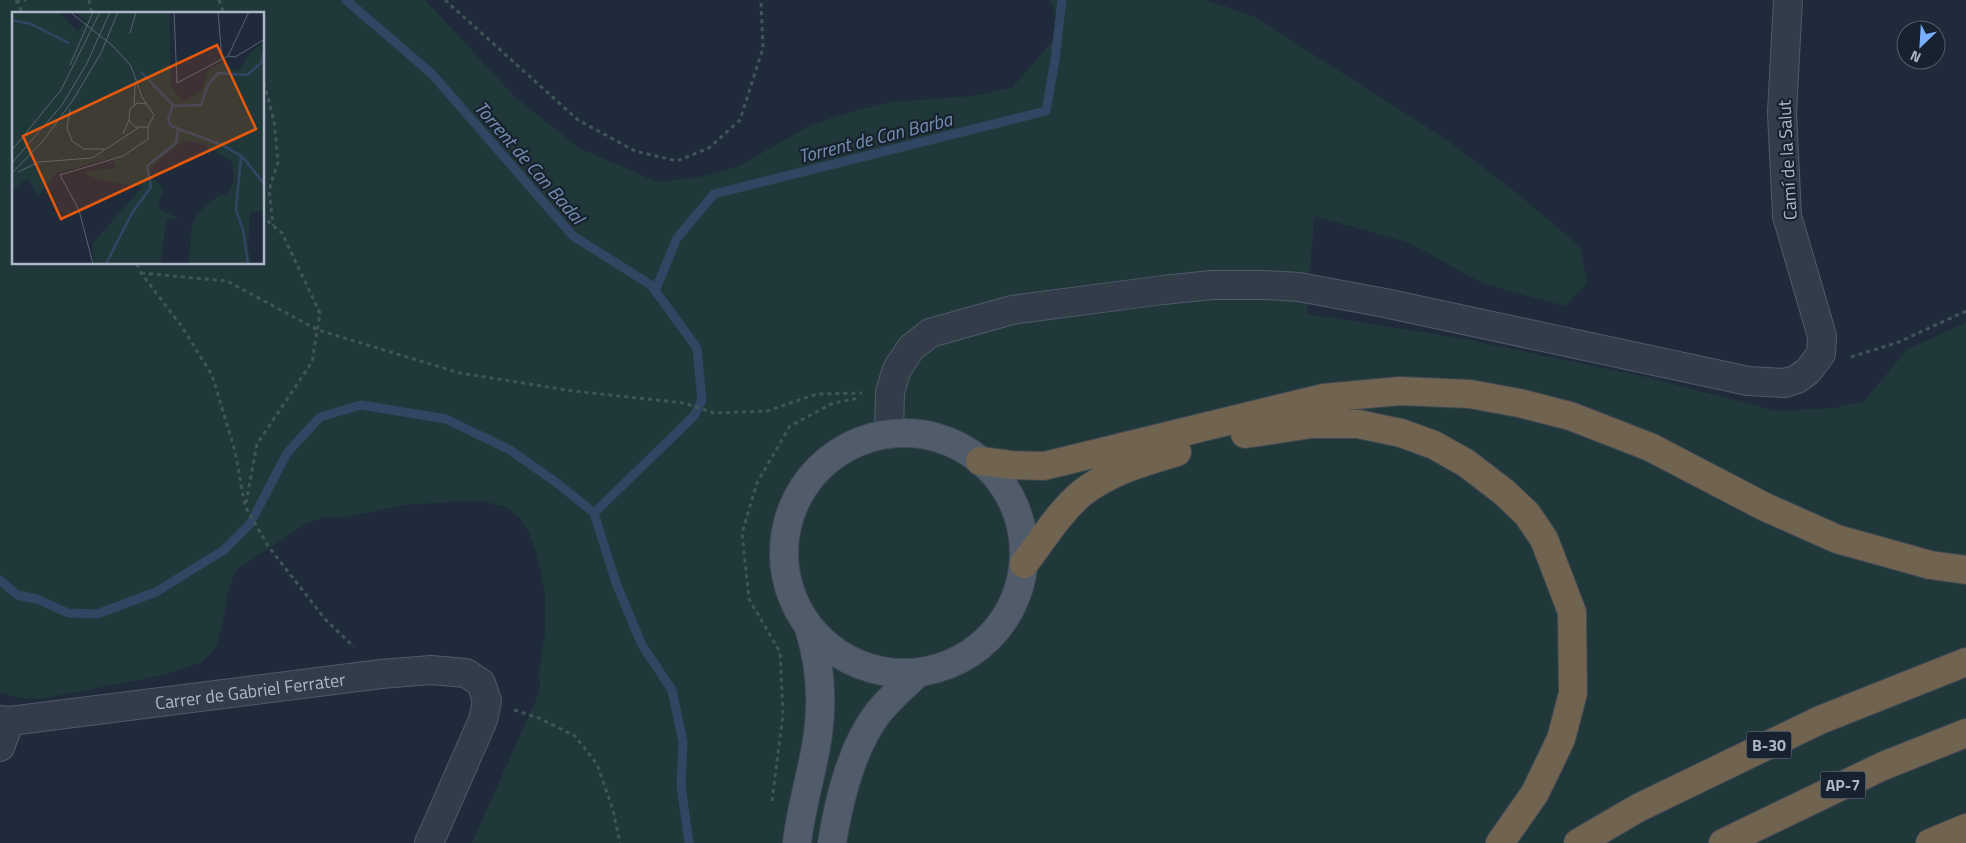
<svg xmlns="http://www.w3.org/2000/svg" width="1966" height="843" font-family="'Titillium Web',sans-serif">
	<style>
		.green { fill: #21383b; fill-rule: evenodd }
		.lines { fill: none; stroke-linecap: round; stroke-linejoin: round }
		.stream { stroke: #314662; stroke-width: 9 }
		.minor-casing { stroke: #505a68; stroke-width: 30 }
		.major-casing { stroke: #3c4653; stroke-width: 30 }
		.highway-casing { stroke: #3d4754; stroke-width: 30 }
		.path { stroke: #3f5558; stroke-width: 3; stroke-dasharray: 4 4; stroke-linecap: butt }
		.minor { stroke: #333d4a; stroke-width: 28 }
		.major { stroke: #515c6a; stroke-width: 28 }
		.highway { stroke: #70634f; stroke-width: 28 }
		.labels { text-anchor: middle; dominant-baseline: central; stroke-width: 4.5; stroke-linejoin: round; paint-order: stroke }
		.shield { fill: #18222e; stroke: #808a99; stroke-width: 1 }
		.shield-label { font-size: 16px; font-weight: bold; fill: #adb7c7 }
		.street-label { font-size: 18px; fill: #adb7c7; stroke: #18222e }
		.water-label { font-size: 19px; font-style: italic; fill: #748eb1; stroke: #18222e }
		.inset-river { fill: none; stroke: #314662; stroke-width: 2.5 }
		.inset-road { fill: none; stroke: #586372; stroke-width: 1 }
		.view { fill: #e8590c; fill-opacity: 0.15; stroke: #e8590c; stroke-width: 2.5 }
		.inset-edge { fill: none; stroke: #adb7c7; stroke-width: 2.5 }
	</style>
	<rect width="100%" height="100%" fill="#1f2b3a"/>
	<path class="green" d="M0,0H425L515,97L579,148L657,182L699,177L737,167L811,125L850,112L891,102L972,96L1012,88L1061,31L1050,0H1206L1253,16L1447,140L1518,194L1580,247L1587,283L1565,306L1482,283L1410,243L1314,216L1307,314L1460,338L1646,377L1777,411L1835,408L1864,401L1907,350L1966,322V843H472L540,691L539,672L545,633V593L537,555L530,535L521,519L506,507L486,502L466,501L405,505L346,517H327L307,523L237,569L229,587L222,627L216,647L202,662L164,675L41,699L21,698L0,693ZM14,14H264V264H14Z"/>
	<g class="lines">
		<path class="stream" d="M346,0L432,74L573,236L651,285L697,348L702,400L694,416L594,513
			M655,291L677,238L714,194L1046,111L1055,60L1062,0
			M594,513L616,583L642,645L672,690L683,742L681,785L689,843
			M0,580L17,595L37,599L68,613L97,614L156,592L224,550L250,524L287,453L320,417L361,405L446,419L510,450L557,483L594,513"/>
		<g class="minor-casing">
			<g id="minor">
				<path d="M889,434L890,392L897,369L911,348L930,333L1012,310L1163,290L1212,285H1264L1299,287L1385,303L1748,381L1785,383L1797,379L1808,371L1821,354L1822,336L1787,216L1782,113L1788,0"/>
				<path id="s1" d="M0,720L10,721L381,674L431,670L466,673L481,683L487,701L483,720L429,843"/>
				<path d="M0,747L10,721"/>
			</g>
		</g>
		<g class="major-casing">
			<path id="major" d="M784 553a120 120 0 1 1 240 0a120 120 0 1 1-240 0Z
				M797,843C801,806 813,771 818,734C823,697 820,663 809,628
				M832,843C839,800 851,748 878,713C890,698 905,685 919,672"/>
		</g>
		<g class="highway-casing">
			<path id="highway" d="M1245,434L1312,424H1358L1401,433L1434,445L1466,463L1505,493L1527,514L1544,539L1572,612L1573,693L1561,739L1535,793L1500,843
				M980,461L1011,465L1044,466L1323,398L1400,391L1470,394L1519,403L1570,416L1650,447L1765,507L1837,539L1930,565L1966,570
				M1024,564C1042,541 1059,512 1082,493C1110,471 1144,462 1177,452
				M1578,843L1638,808L1820,720L1966,662
				M1723,843L1883,766L1966,733
				M1930,843L1966,828"/>
		</g>
		<path class="path" d="M16,0L23,14
			M89,0L92,14
			M219,0L224,14
			M445,0L578,120L635,151L677,161L709,148L740,120L763,48L761,3L759,0
			M16,2L26,0
			M264,83L274,121L278,162L269,190L273,225
			M137,264L141,273L182,327L212,375L235,451L245,506L268,546L325,619L354,647
			M141,273L227,281L318,330L460,373L573,391L684,403L714,413L767,411L817,394L862,393
			M1851,357L1899,342L1966,311
			M246,503L257,444L312,362L320,313L282,233L264,218
			M514,710L539,718L575,736L597,764L613,810L620,843
			M772,801L783,714L780,652L749,599L742,533L757,483L790,426L833,403L860,398"/>
		<use href="#minor" class="minor"/>
		<use href="#major" class="major"/>
		<use href="#highway" class="highway"/>
	</g>
	<g class="labels">
		<g class="shield">
			<rect x="1746.5" y="731.5" width="45" height="27" rx="4"/>
			<rect x="1820.5" y="771.5" width="45" height="27" rx="4"/>
		</g>
		<g class="shield-label">
			<text x="1769" y="745">B-30</text>
			<text x="1843" y="785">AP-7</text>
		</g>
		<g class="street-label">
			<text transform="translate(1787 160) rotate(-93)">Camí de la Salut</text>
			<text stroke="none"><textPath href="#s1" startOffset="252">Carrer de Gabriel Ferrater</textPath></text>
		</g>
		<g class="water-label">
			<text transform="translate(875 137) rotate(-14)">Torrent de Can Barba</text>
			<text transform="translate(530 162) rotate(49)">Torrent de Can Badal</text>
		</g>
	</g>
	<g transform="translate(12 12)">
		<rect width="252" height="252" fill="#1f2b3a"/>
		<path d="M0,0H47L66,20L74,9L63,0H157L159,73L170,90L189,79L196,58L214,48L219,57L227,59L238,41L252,30V198L238,200L236,237L240,252H177L180,213L184,203L207,183H216L222,167L220,149L188,131L170,129L140,155L138,163L152,178L147,188L148,197L168,208L155,206L148,252H82L80,232L130,175L85,167L74,162L75,159L104,156L100,146L44,161L27,184L15,167L0,178Z" fill="#21383b"/>
		<path class="inset-river" d="M0,8L19,12L57,31M129,60L161,93M161,93L156,108L159,114L210,133L229,144L224,198L231,218L236,252M162,94L189,93L196,73L206,61L235,63L249,51L253,36M230,144L253,173M94,252L120,201L139,175L135,154L164,131L166,118"/>
		<path class="inset-road" d="M58,0L101,34L119,54L130,85L142,103L136,115H123L117,108L118,97L125,91L135,92M162,0L165,71L216,44M206,0L210,46M118,21L124,0M216,44L237,0M216,44L223,45L253,27M58,53L81,0M122,93L123,73M58,97L55,116L60,129L72,137H92M111,122L117,108M0,138L49,78L88,0M0,151L50,93L74,53L98,0M6,160L27,150L80,146L126,116M0,161L31,129L61,88L89,41L106,0M81,252L67,198L48,163L111,144L136,127V115"/>
		<path class="view" d="M205,33L244,117L49,207L11,124Z"/>
		<rect width="252" height="252" class="inset-edge"/>
	</g>
	<g transform="translate(1921 45) rotate(205)"><circle r="24" fill="#18222e" stroke="#545e6b"/>
	<path d="M0-4L9 19L0 12L-9 19Z" fill="#7aafff"/>
	<text y="-8" font-size="14" font-weight="bold" text-anchor="middle" fill="#adb7c7">N</text>
	</g>
</svg>
